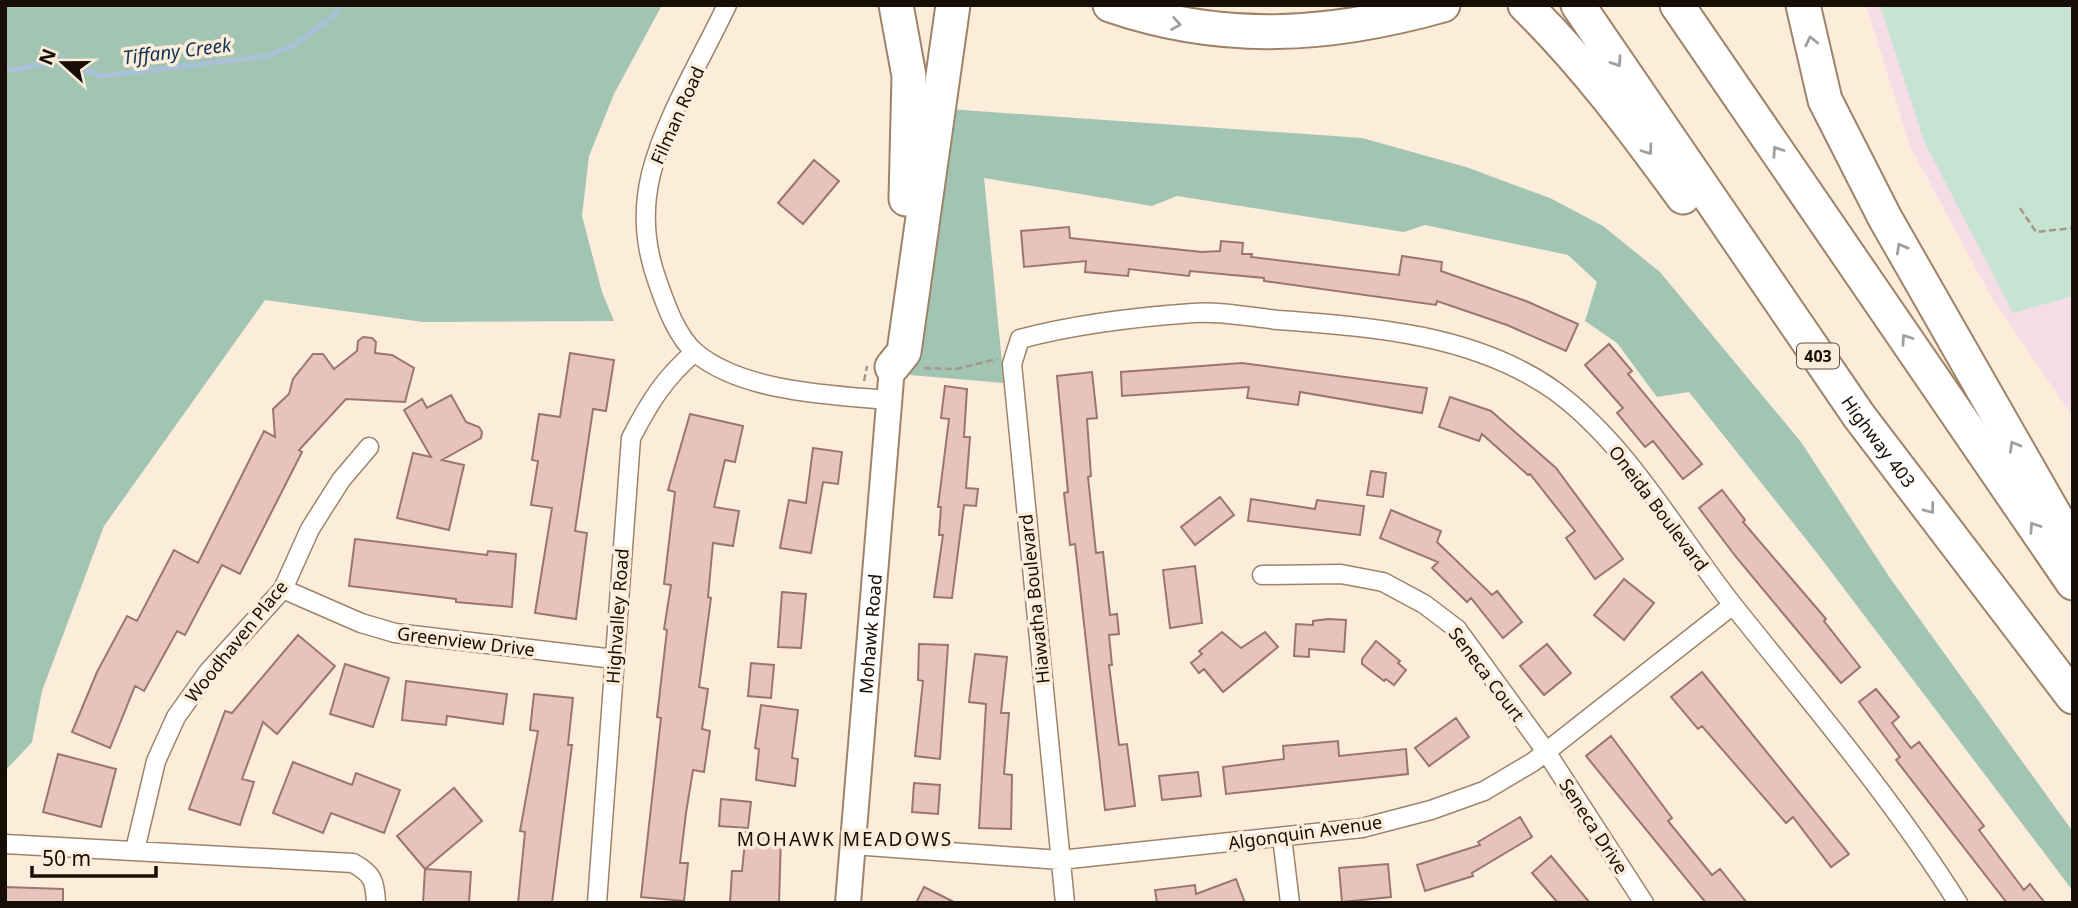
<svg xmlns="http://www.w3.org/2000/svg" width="2078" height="908" font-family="'Noto Sans',sans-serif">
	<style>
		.commercial { fill: #f5dde8 }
		.green { fill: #c6e3d4 }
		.forest { fill: #a2c4b3 }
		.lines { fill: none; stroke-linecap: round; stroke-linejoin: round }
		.stream { stroke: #a9c0d8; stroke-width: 5 }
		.building { fill: #e7c3bb; stroke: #9b766e; stroke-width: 2 }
		.street-casing { stroke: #9d8469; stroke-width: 21 }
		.secondary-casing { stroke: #9d8469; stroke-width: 28 }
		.highway-casing { stroke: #9d8469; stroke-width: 37 }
		.path { stroke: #a59789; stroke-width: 2.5; stroke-dasharray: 7 3.5; stroke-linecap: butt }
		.street { stroke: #fff; stroke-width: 18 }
		.secondary { stroke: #fff; stroke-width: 24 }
		.highway { stroke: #fff; stroke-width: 33 }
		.oneway { stroke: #a29f9b }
		.labels { text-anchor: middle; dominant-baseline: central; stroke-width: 7; stroke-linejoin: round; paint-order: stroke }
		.shield { fill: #fcecda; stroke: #5c5145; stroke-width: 2 }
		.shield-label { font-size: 16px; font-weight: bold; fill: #170e05 }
		.street-label { font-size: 18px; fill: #170e05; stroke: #fcecda }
		.water-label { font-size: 19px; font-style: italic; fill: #135; stroke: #fcecda }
		.neighbourhood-label { font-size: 19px; letter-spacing: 2px; fill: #170e05; stroke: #fcecda }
	</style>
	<rect width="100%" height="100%" fill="#fcecda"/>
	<path class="commercial" d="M1866,5H2073V417L1992,298L1910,146Z"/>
	<path class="green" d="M1880,5H2073V296L2013,313L1924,141Z"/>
	<path class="forest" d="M5,5H662L614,94L589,156L582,216L602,292L614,321L423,322L265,300L104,526L42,691L32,742L5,771Z
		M948,109L1362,138L1466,167L1550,198L1603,226L1660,272L1801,442L1890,578L2073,832V891L1817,553L1689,392L1657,397L1617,343L1585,321L1597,282L1568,255L1425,225L1404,232L1177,196L1152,206L984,178L1004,383L910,375Z"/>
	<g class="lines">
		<path class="stream" d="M5,68L16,70L61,59L101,76L268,56L294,45L336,14L340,5"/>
	</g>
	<path class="building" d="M814,160L839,181L803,224L778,203Z
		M1069,227L1070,238L1202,252L1220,251L1221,241L1243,243L1242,254H1252L1251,257L1399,275L1402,256L1442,262L1441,271L1526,301L1578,324L1566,351L1507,325L1437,301L1436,305L1264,281V278L1190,271L1189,276L1129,269L1128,276L1085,272L1086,261L1024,267L1021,231Z
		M363,337L372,338L376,342L375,353L392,355L414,368L405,402L346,399L299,450L302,452L240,574L222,565L185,635L177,631L144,691L135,686L110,748L72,732L97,672L127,616L137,621L174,550L198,563L264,431L275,437L273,409L289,394L293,379L313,354H323L334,369L357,351L358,341Z
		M1609,344L1632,371L1628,374L1702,464L1683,479L1653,441L1645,447L1617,413L1623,408L1585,365Z
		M570,353L614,360L606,411L593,409L575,531L587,533L576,619L535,613L552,508L531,505L538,461L532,460L539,414L560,417Z
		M1242,363L1427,388L1422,413L1300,392L1298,405L1247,398L1249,387L1122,396L1121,372Z
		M1092,372L1097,418L1087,419L1091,476L1088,477L1096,553L1103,552L1110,615L1117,614L1119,634L1109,635L1112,665H1109L1119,745L1127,744L1135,806L1105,810L1075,544L1070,545L1064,493L1068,492L1057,376Z
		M945,386L967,389L964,437H970L966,488L978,489L976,506L964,505L952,598L934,597L943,535H939L941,507H938L949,419L941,418Z
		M451,395L466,422L479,427L482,432L481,438L442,460L464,465L449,530L397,518L413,453L431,457L404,410L422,399L427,408Z
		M1450,397L1491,411L1556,468L1623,559L1595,579L1566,538L1575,531L1530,474L1528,475L1482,434L1479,441L1439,427Z
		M690,414L743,426L735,462L725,460L714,507L739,511L733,546L713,543L708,597L711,598L699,687L708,689L702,729L710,731L704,772L693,770L686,813L680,863H688L684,901L641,897L661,718L657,717L667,630L664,629L671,585L664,584L675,492L668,490Z
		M813,448L842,452L838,484L823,482L811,553L780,548L789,500L806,503Z
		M1371,471L1386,473L1383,497L1367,495Z
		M1722,490L1745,520L1743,522L1826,619L1824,621L1860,667L1841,683L1736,557L1699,508Z
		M1220,497L1234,515L1195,545L1181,527Z
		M1251,499L1315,509L1317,500L1364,506L1360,535L1248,521Z
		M1391,510L1441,531L1437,542L1492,595L1497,591L1522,622L1503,638L1471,598L1467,602L1432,568L1438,562L1380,538Z
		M355,539L487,555L488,551L516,554L512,607L456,602V599L349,586Z
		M1195,566L1202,623L1170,628L1163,570Z
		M1624,579L1654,603L1624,640L1594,615Z
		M782,592L806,594L801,648L778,647Z
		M1328,619L1346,620L1344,652L1309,649V657L1294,656L1296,624L1313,625V621Z
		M1222,632L1241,648L1265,632L1278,647L1223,692L1204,669L1199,673L1191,663L1202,654L1199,651Z
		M298,635L335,666L277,734L263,722L242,779L254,782L240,825L189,809L225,711L232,713Z
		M1376,641L1400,661L1398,663L1406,670L1394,685L1386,679L1384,681L1362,664V659Z
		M919,644L948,645L940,759L915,756L923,681L918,680Z
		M1547,644L1571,673L1544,695L1520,666Z
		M975,654L1007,657L1001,713H1009L1004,774L1012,775L1011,829L979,828L986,704L969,702Z
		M751,663L774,665L771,698L748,696Z
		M345,664L389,678L373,727L330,714Z
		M1702,672L1849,854L1831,867L1793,817L1786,823L1702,726L1698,729L1671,697Z
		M406,681L507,694L503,724L447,716L446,725L402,720Z
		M1876,689L1899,717L1892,723L1911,748L1919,742L1984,826L1979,830L2024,890L2030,884L2045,903H2007L1896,760L1900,757L1859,702Z
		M534,694L573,698L568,745H572L552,903H518L525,832L520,831L538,731L530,730Z
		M761,705L798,710L792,758L798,759L795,786L756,780L759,749L755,748Z
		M1456,718L1469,737L1429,766L1415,748Z
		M1611,736L1672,818L1668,821L1712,875L1720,869L1747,903H1706L1586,756Z
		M1338,741L1339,756L1406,749L1408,774L1226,794L1223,767L1284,759L1283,746Z
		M58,754L116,769L101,827L43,812Z
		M293,762L352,785L356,773L400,790L384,833L331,813L323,833L273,813Z
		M1198,772L1201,796L1162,800L1159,776Z
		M914,783L940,785L938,814L912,812Z
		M454,788L482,821L425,869L397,836Z
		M721,799L751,802L748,828L719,826Z
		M1520,817L1532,837L1472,873L1473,876L1425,891L1417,865L1480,845L1478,842Z
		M746,832L781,836L779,903H730L732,871H742Z
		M1551,856L1590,903H1558L1532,873Z
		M1388,864L1391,897L1342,902L1339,868Z
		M425,869L471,872L469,903H423Z
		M1236,879L1245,903H1157L1155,890L1195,885L1196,894Z
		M5,887L63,889V903H5Z
		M924,887L956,903H916Z"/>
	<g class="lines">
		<g class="street-casing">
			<path id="street" d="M727,5C702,58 665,118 651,174C642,211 645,248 658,283C666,306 677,337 696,353C743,392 831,395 889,400
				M1262,575L1341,574L1383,582L1424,604L1457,629L1545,750L1644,903
				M283,589L361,623L395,633L614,659
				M1282,837L1290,903
				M5,844L353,863C373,874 375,881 376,903
				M853,845L1060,860L1362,828L1431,810L1484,791L1533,762L1733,605
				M135,850L156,761L176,717L208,672L283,589L310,529L341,480L369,447
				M597,903L631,438C649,403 665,377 695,352
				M1065,903L1012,364L1020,339C1076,324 1136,317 1193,313C1221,311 1250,317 1278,320C1372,327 1475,334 1555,391C1629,445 1679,538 1736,609C1813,705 1892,798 1958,903"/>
		</g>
		<g class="secondary-casing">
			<g id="secondary">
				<path id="s1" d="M848,903L892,367"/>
			</g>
		</g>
		<g class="highway-casing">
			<g id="highway">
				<path d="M896,5L909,76L906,199"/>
				<path d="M1110,5C1223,44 1329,37 1443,5"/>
				<path d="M1525,5C1585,64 1634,130 1683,197"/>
				<path id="s2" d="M1578,5L1859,416L2073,697"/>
				<path d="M1677,5L2073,583"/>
				<path d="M1803,5L1825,100L1885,218L2073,547"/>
				<path d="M892,367L904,352L953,5"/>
			</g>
		</g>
		<path class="path" d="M2020,208L2036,232L2073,228
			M924,368L956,369L997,359
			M864,381L867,366"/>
		<use href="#street" class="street"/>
		<use href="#secondary" class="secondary"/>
		<use href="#highway" class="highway"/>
	</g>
	<defs><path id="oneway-chevron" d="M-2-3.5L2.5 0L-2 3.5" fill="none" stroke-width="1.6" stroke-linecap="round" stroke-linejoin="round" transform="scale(1.75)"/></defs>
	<g class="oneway">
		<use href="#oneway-chevron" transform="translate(1176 24) rotate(10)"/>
		<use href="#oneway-chevron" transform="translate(1811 41) rotate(-103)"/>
		<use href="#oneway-chevron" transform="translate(1617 62) rotate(56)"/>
		<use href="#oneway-chevron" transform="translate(1648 150) rotate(54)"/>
		<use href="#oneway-chevron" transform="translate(1777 151) rotate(-124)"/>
		<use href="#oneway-chevron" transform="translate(1901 248) rotate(-119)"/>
		<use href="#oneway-chevron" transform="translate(1906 339) rotate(-124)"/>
		<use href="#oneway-chevron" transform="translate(2014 446) rotate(-120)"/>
		<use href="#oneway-chevron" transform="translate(1930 509) rotate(53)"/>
		<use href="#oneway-chevron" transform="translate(2034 527) rotate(-124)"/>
	</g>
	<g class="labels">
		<rect class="shield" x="1797" y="343.5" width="42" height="25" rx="5"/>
		<g class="shield-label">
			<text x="1818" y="356">403</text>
		</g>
		<g class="street-label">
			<text transform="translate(677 115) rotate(-66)">Filman Road</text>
			<text stroke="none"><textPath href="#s2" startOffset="530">Highway 403</textPath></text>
			<text transform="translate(1659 508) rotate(53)">Oneida Boulevard</text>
			<text transform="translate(1034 599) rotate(-96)">Hiawatha Boulevard</text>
			<text transform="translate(617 616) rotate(-86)">Highvalley Road</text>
			<text stroke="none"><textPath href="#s1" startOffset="270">Mohawk Road</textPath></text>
			<text transform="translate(236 641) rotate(-51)">Woodhaven Place</text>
			<text transform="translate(466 641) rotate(7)">Greenview Drive</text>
			<text transform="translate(1487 674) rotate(53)">Seneca Court</text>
			<text transform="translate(1594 826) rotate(57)">Seneca Drive</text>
			<text transform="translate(1305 832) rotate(-8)">Algonquin Avenue</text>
		</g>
		<g class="water-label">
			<text transform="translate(177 51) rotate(-7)">Tiffany Creek</text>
		</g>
		<g class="neighbourhood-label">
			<text x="845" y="839">MOHAWK MEADOWS</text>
		</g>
	</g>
	<rect width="2078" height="908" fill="none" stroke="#170e05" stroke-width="14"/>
	<g transform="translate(63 63) rotate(291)" stroke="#fcecda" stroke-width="5" paint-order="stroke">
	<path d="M0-5L12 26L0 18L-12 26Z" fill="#170e05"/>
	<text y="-10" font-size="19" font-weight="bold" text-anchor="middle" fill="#170e05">N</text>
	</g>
	<path d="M32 866v10h124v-10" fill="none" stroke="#170e05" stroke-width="3.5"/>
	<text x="42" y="866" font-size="21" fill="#170e05" stroke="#fcecda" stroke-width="5" paint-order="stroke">50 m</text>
</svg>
